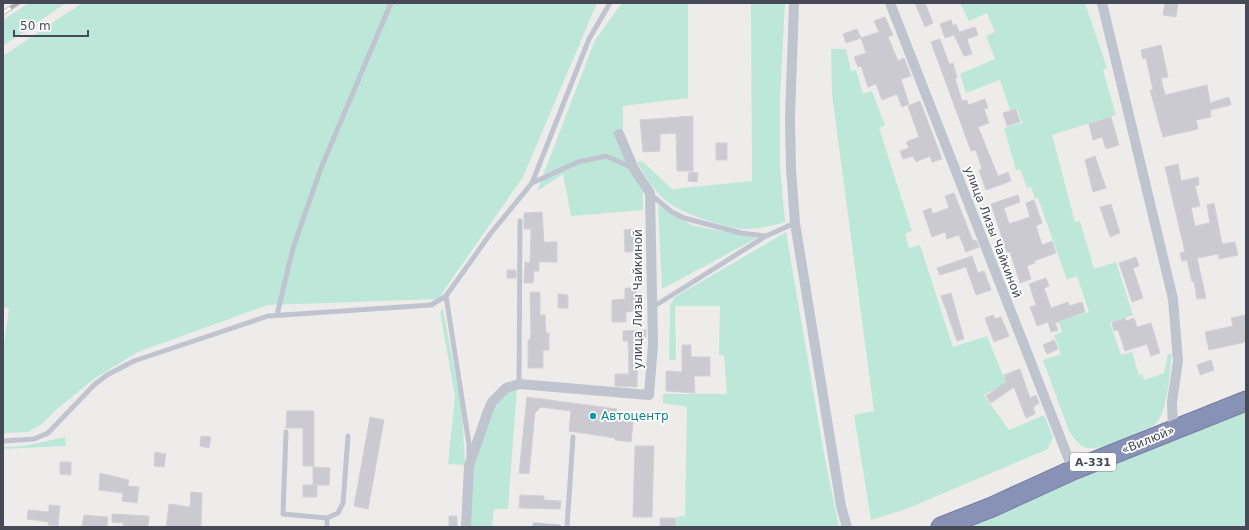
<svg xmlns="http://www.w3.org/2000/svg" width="1249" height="530" font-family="'DejaVu Sans',sans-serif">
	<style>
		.green { fill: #bde8d9 }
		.building { fill: #cacad0; stroke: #d0d0d7 }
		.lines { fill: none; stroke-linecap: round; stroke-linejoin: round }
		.highway-casing { stroke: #737da1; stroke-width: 21 }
		.lane { stroke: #c0c4cf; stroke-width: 5 }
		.street { stroke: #c0c4cf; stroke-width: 10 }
		.highway { stroke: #8892b6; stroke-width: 19 }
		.rail-casing { stroke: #aeafb5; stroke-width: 4.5 }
		.rail { stroke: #fff; stroke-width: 3; stroke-dasharray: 9; stroke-linecap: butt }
		.culture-dot { fill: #0f9aa8; stroke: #fff; stroke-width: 1.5 }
		.labels { text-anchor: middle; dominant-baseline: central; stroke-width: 3.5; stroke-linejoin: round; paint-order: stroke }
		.shield { fill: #fff; stroke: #7e8089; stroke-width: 1 }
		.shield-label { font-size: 11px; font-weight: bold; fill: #464a57 }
		.street-label { font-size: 12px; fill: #464a57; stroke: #fff }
		.culture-label { font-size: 12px; fill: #0d838f; stroke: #fff; text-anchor: start }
	</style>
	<rect width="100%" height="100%" fill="#eeeceb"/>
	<path class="green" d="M29,3H66L3,46V20Z
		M82,3H597L523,177L438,299L268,305L138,352L95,378L56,410L42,424L28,432L3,433V351L9,308L3,307V56Z
		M622,3H688V98L623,106V133H616L619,147L630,172L643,189V210L571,216L563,174L537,191L595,40Z
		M751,3H785L780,98V167L785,222C772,226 759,229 745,229C728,229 677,212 665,200C653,189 645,176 637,162L642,161L672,189L752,181Z
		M960,3H1085L1107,68L1103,70L1116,115L1052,135L1075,222L1080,221L1094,269L1116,262L1133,315L1110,323L1121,355L1132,352L1139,375L1142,374L1144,380L1164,373L1168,354H1172C1169,374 1169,409 1155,425C1140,431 1099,454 1084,447C1077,444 1073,436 1069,431L1043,360L1061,354L1054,335L1062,332L1059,322L1089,312L1077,276L1067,280L1038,198L1035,199L1031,187L1027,188L1020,169L1016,170L1004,128L1022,123L1017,108L1010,110L1000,80L966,93L960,74L995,59L986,36L995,32L987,13L969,21Z
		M831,49H846L851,71L856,70L863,94L872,91L885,125L879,128L912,231L905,234L909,248L920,245L953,347L987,336L1006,383L984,395L1009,430L1044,415L1053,437L1048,449L906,509L871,520L854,415L874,411L832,94Z
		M658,205L691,225L757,238L662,289Z
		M786,232L824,454L839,527H677V517L685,516L687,407L663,403V394H727L724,356L719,355L720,306H675L676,360H669L670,305L675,297Z
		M443,309L462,410L465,465L448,464L455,397L440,312Z
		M517,387L508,509H494L492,527H470L474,463L496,400L505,393Z
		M1246,410V527H969L1124,459Z
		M65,437L66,446L3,449V447L24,446Z"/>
	<path class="building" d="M915,3H925L933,23L925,27Z
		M1165,3H1178L1176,17L1163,15Z
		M885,17L893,35L888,37L898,61L904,58L911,76L901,79L909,104L902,107L897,94L882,100L876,84L868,87L861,66L858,67L854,57L866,53L861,38L846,43L843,34L857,29L861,38L879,32L874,21Z
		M951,20L953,26L956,24L959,32L975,27L978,35L967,39L972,54L964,56L954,35L945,38L940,24Z
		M940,39L949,64L953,63L957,78L955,79L962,101L967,100L968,105L985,99L988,108L984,109L989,123L978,127L998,176L1008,172L1011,181L986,190L979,170L982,169L976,150L971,151L931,42Z
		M1161,45L1168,77L1161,78L1165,95L1207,85L1210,103L1229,97L1231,105L1210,110L1211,117L1196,120L1198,129L1163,137L1150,90H1153L1146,58L1143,59L1141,50Z
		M920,101L942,159L932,162L930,156L916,162L913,156L903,159L900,151L909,148L906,142L919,137L908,106Z
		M1016,109L1020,122L1007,126L1003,113Z
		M693,116V171H677L676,133L660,134V151L643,152L640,120Z
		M1111,117L1119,145L1106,149L1102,137L1093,140L1089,124Z
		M716,143H727V160H716Z
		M1095,156L1106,188L1093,192L1085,160Z
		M1178,164L1181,181L1198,177L1199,185L1195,186L1200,206L1191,208L1195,226L1210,223L1207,205L1214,203L1222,244L1235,242L1238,255L1219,259L1218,254L1197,258L1206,298L1197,299L1194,281L1192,282L1187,260L1182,261L1180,253L1185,252L1165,167Z
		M689,172L698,173L697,182L688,181Z
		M954,193L973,241L976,240L979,247L966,252L959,235L947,239L945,232L932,237L923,211L931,208L932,214L949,208L945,196Z
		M1018,195L1020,202L1004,208L1009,224L1030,217L1026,203L1034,200L1042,223L1036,226L1042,245L1052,241L1056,253L1034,261L1035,263L1027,266L1031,279L1020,283L1010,252L1007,253L991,204Z
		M1111,204L1120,233L1110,237L1100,207Z
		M542,212L544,242H557V262H539V271H534L533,283H524L525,262L530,263L531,229H524V213Z
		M634,229L635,252H625L624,230Z
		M972,256L978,273L984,271L991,290L976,295L966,267L940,275L937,268Z
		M1136,257L1139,266L1133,268L1143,298L1132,302L1119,263Z
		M507,270H516V278H507Z
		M1046,278L1049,286L1044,288L1051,308L1068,302L1069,306L1082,302L1085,312L1055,323L1058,330L1051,332L1048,322L1037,326L1030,307L1036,305L1029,284Z
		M625,288H636V311L626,312V322H612V300L625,299Z
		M530,292H540V315H545L546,333H549V350H543V368H528V340H530L531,333Z
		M951,293L964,339L957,341L941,296Z
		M558,294L568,295V308H558Z
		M993,315L995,319L1001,317L1009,336L994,342L985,318Z
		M1246,315V342L1209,350L1205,332L1233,326L1231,318Z
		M1125,318L1126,321L1134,318L1137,327L1151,323L1160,353L1151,356L1147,344L1125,351L1118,330L1114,331L1112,323Z
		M646,330V338H638L637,387L615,386V374H629L628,341H623V331Z
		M1054,340L1058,349L1047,354L1043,345Z
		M682,345H691V357H710V376H694L695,393L666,391V371L682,372Z
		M1211,360L1214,370L1200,375L1197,365Z
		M1020,369L1030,398L1036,395L1039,403L1033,407L1035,414L1026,418L1014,387L991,403L986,396L1006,382L1004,375Z
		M527,397L617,409L616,420L633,422L631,442L615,440V438L569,431L571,411L541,407L535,413L529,474L519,473Z
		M287,411H314V466H303V428H286Z
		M370,417L384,420L368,509L354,506Z
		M201,436L211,437L209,448L200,446Z
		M635,446H654L652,517H633Z
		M155,452L166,454L164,467L154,466Z
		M60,462H71V475L60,474Z
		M313,467L330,468L329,485H313Z
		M100,473L129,480L128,486L139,487L137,503L122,501L123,493L99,490Z
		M303,485H317V497H303Z
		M191,492L202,493L201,527H166L169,504L190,507Z
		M520,495L544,496V500L561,501L560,509L519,508Z
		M49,505L60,506L58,526L48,525L49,522L27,519L28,510L49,512Z
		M112,514L149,516L148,527H123L124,523L112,522Z
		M84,515L108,517L107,527L82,526Z
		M449,516H457V527H449Z
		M660,518H676V527H660Z"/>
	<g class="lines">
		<g class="highway-casing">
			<path id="highway" d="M941,527L992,507L1073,470L1246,401"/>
		</g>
		<path class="lane" d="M532,183L578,162L606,156L633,168
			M650,194L672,212L684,218L741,233L766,236L795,223
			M446,296L469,444V457
			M653,307L766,236
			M277,315L293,248L321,168L391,3
			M519,384L520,221
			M286,432L283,514L327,518L338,513L343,503L348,436
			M3,441L34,439L48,433L94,385L107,375L134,361L268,316L431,305L446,296L491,233L532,183L589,39L610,3
			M535,525L559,527
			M327,527V518
			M567,527L573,437"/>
		<path class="street" d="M794,3L790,118L791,169L795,223L841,506L847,527
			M890,3L1073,470
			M1102,3L1173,299L1178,361L1172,402L1173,430
			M466,527L469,466L488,411L492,402L506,388L519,384L649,395L653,344L650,193L634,169L619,134"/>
		<use href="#highway" class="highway"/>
		<g class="rail-casing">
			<path id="rail" d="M3,13L18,3"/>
		</g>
		<use href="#rail" class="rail"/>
	</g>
	<circle class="culture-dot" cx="593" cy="416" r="4"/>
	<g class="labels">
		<rect class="shield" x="1070" y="453" width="46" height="18" rx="3"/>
		<g class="shield-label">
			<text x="1093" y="462">А-331</text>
		</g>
		<g class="street-label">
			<text transform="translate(993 232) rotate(69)">улица Лизы Чайкиной</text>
			<text transform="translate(638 299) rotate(-90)">улица Лизы Чайкиной</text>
			<text transform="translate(1148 440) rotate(-22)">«Вилюй»</text>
		</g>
		<g class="culture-label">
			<text x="601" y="416">Автоцентр</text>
		</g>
	</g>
	<rect width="1249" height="530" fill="none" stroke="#464a57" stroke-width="8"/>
	<path d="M14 30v6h74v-6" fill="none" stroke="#464a57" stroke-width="2"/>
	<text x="20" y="30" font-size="12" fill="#464a57" stroke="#ffffff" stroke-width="3" paint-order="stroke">50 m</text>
</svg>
